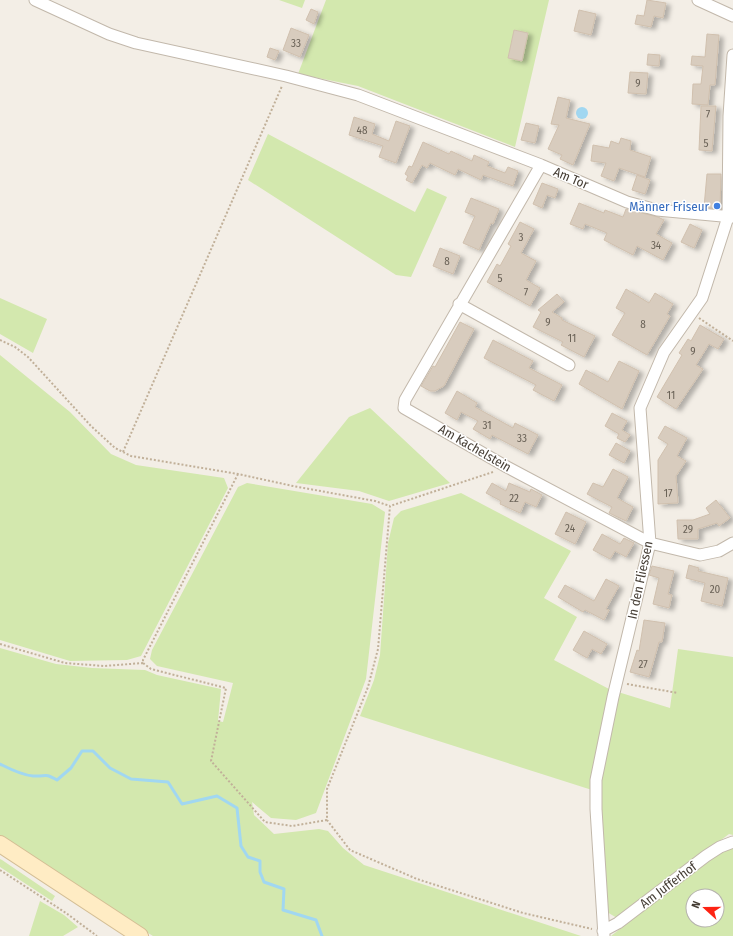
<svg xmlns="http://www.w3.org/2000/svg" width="733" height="936" font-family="'Fira Sans Condensed',sans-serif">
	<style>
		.green { fill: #d3e8ae; fill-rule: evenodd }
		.water { fill: #a1d7f1 }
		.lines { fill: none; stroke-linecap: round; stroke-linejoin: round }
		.stream { stroke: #a1d7f1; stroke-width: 3 }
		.building { fill: #d8ccbe; stroke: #d0c0ae; filter: url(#shadow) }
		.street-casing { stroke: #c2b8ab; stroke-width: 13 }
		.secondary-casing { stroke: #d4be95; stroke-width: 18 }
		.path { stroke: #c1b099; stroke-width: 2; stroke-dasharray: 2 2; stroke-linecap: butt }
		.street { stroke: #fff; stroke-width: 11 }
		.secondary { stroke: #ffecc4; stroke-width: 16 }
		.shop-dot { fill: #3f7fe0; stroke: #fff; stroke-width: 1.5 }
		.labels { text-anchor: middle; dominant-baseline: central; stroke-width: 3; stroke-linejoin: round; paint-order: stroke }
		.number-label { font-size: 11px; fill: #6a6257 }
		.street-label { font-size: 13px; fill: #463e35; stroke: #fff }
		.shop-label { font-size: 13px; fill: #366cbe; stroke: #fff; text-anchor: end }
	</style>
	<defs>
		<filter id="shadow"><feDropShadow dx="4.5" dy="2.5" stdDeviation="2" flood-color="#0004"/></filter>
	</defs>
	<rect width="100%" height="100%" fill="#f3eee6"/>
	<path class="green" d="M279,0H305L302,8Z
		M326,0H549L515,147L358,86L298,74Z
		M268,134L415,212L427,188L447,197L411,277L396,275L248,180Z
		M0,298L47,319L33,353L0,334Z
		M0,355L70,412L111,454L136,465L224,478L228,488L141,656L127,660L70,661L0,640Z
		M370,408L450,483L389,501L359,491L296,483L349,417Z
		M247,483L372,504L385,512L366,679L316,813L296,820L271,818L252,802L254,815L274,834L319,829L328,831L343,848L364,865L581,936H153L0,842V648L56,664L92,668L145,670L157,675L221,689L218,721L223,722L233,683L157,666L150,659L152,650L238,487Z
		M461,493L571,551L544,598L577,617L554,660L609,689L591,777L592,790L360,716L374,680L380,655L388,543L394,518L401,511Z
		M678,649L733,657V835L729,834L617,918L607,912L601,823V778L618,692L670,708Z
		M733,847V936H611L713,856ZM693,896H717V920H693Z
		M0,859L2,860L55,896L52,901L0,867Z
		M40,901L64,915L78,927L63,936H29Z"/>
	<path class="water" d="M576 113a6 6 0 1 1 12 0a6 6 0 1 1-12 0Z"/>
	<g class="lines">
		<path class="stream" d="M0,764C10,769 21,775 33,776C47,777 43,772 57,780L71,768L82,751H93L110,768L131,779L168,782L182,804L217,796L237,808L241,846L248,857L260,861V872L264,882L284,889L283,910L316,920L322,936"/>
	</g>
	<path class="building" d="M647,0L666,3L663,18L654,16L651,27L635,24L637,15L644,16Z
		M311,9L318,12L314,24L306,20Z
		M579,10L596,14L591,35L574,31Z
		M291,28L309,35L300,57L283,50Z
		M514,30L528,33L522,61L508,58Z
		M707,34L719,35L715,85H710L708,105L692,104L693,84H701L703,66L691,65L692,56L705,57Z
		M270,48L279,51L275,60L267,57Z
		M648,54L660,55L659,66L647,65Z
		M630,72L648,73L646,94L628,93Z
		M558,97L570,100L566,118L590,124L573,165L560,159L562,155L548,149L559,125L551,124Z
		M701,106H716L712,151L699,150Z
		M354,117L375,124L372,134L389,141L396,121L410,126L396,163L379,157L383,146L349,135Z
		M526,123L539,126L535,143L521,140Z
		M621,138L631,141L630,150L651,157L645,177L619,168L614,181L601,176L606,163L591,161L593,145L609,148L611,141L619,144Z
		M423,142L449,154L451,151L472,161L474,155L489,162L487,166L505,173L508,167L518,171L513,186L483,175L481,180L458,169L455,175L430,163L427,168L422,165L412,183L406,180L408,176L405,174L409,166L412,167Z
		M707,174H721L720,209L704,207Z
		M637,175L650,180L645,194L632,190Z
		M542,183L558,189L555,198L547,195L542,208L533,204Z
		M471,198L499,209L493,224L491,223L479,250L463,243L475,216L465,212Z
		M579,203L604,213L605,210L623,217L626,209L658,217L664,220L656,234L672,243L663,260L637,246L633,255L604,240L607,233L585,224L583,229L570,224Z
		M520,222L534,229L521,253L536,261L526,280L540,288L530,306L487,282L497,264L500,266L511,246L508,244Z
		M690,224L702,230L694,248L681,242Z
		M440,248L460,256L453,274L433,266Z
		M626,289L649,303L655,293L673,304L667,314L670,316L647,355L612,335L625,313L616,308Z
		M557,294L564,302L552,312L562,318V320L595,336L584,357L561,345L563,342L533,327L541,312L538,310Z
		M460,322L474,329L444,386L435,391H430L421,386L433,366L435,367Z
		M700,325L724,339L718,349L709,344L696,365L703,369L676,409L657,397L682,355L679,353L688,339L691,341Z
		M493,340L533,361L529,368L562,385L554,401L533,390L536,385L484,358Z
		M619,361L639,371L622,409L579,384L586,370L608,382Z
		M457,391L477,403L475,407L513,428L515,423L538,435L528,454L492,435L490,439L473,429L478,421L461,412L457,420L445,413Z
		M612,413L627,421L622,430L630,435L625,442L617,438L619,434L605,426Z
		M665,426L687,438L677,456L686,461L676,476L678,503L658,504V460L668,444L658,438Z
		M616,443L630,451L624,463L609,455Z
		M613,469L628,477L617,498L633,507L626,521L609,513L612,507L587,494L593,483L603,487Z
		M492,483L506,491L509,483L530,492L531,489L542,495L536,507L525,502L520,513L500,504L501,501L486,493Z
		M716,500L730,518L719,526L717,523L698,529V539H678L677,520H693L710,514L706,508Z
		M566,512L586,522L575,544L555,534Z
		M602,534L620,544L624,538L634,543L626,557L615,551L610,559L593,550Z
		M689,565L699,568L698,571L728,578L722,606L701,601L705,583L686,578Z
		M652,566L674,571L668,594L672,595L669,608L653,604L659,578L649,575Z
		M606,579L619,586L606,609L609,610L604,620L585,610L583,612L558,597L565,585L594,601Z
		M644,620L665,623L662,642H659L649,677L630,672L637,650L639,651Z
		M584,631L607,644L601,654L592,649L587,658L573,650Z"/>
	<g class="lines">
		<g class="street-casing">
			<path id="street" d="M35,0L109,34L136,43L286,76L358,95L541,165L627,202L657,210L733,217
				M698,0L733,16
				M541,165L405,400L404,408L507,467L650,543L700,555L719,551L733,543
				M459,304L569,365
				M603,931L618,923L706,856L720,847L733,842
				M604,936L596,809V780L613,697L650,543L640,408L664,352L702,298L728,217L729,116L733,55"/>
		</g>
		<g class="secondary-casing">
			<path id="secondary" d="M0,844L140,936"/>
		</g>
		<path class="path" d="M699,318L733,341
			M0,340L15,347L28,357L91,426L115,448L131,456L238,474L293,486L375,501L390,506
			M123,452L282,86
			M493,472L390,506L378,649L368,687L327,789V820L350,850L417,879L523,913L592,929
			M238,474L143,660V663L151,669L226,688L211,761L265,822L292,826L327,820
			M0,644L65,663L104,666L143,663
			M627,684L678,693
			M0,870L66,913L97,936"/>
		<use href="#street" class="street"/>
		<use href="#secondary" class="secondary"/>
	</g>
	<circle class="shop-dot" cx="717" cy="206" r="4"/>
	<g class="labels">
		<g class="number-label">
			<text x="296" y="43">33</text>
			<text x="638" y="83">9</text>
			<text x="708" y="114">7</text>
			<text x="362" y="130">48</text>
			<text x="706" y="143">5</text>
			<text x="521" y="237">3</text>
			<text x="656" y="245">34</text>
			<text x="447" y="261">8</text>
			<text x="500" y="278">5</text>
			<text x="526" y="292">7</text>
			<text x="548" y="322">9</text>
			<text x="643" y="324">8</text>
			<text x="572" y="338">11</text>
			<text x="693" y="351">9</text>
			<text x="671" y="395">11</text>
			<text x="487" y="425">31</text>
			<text x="522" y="438">33</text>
			<text x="668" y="493">17</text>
			<text x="514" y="498">22</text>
			<text x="570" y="528">24</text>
			<text x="688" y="529">29</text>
			<text x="715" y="589">20</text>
			<text x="643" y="664">27</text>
		</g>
		<g class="street-label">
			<text transform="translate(571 178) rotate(23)">Am Tor</text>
			<text transform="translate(475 448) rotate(30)">Am Kachelstein</text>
			<text transform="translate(640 580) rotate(-78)">In den Fliessen</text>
			<text transform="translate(668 885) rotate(-37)">Am Jufferhof</text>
		</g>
		<g class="shop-label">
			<text x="709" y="206">Männer Friseur</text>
		</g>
	</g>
	<g transform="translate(705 908) rotate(291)"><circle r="19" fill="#ffffff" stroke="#b5b2ae"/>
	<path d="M0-3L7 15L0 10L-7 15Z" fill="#fd2313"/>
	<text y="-6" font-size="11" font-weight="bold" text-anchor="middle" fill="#463e35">N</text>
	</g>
</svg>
